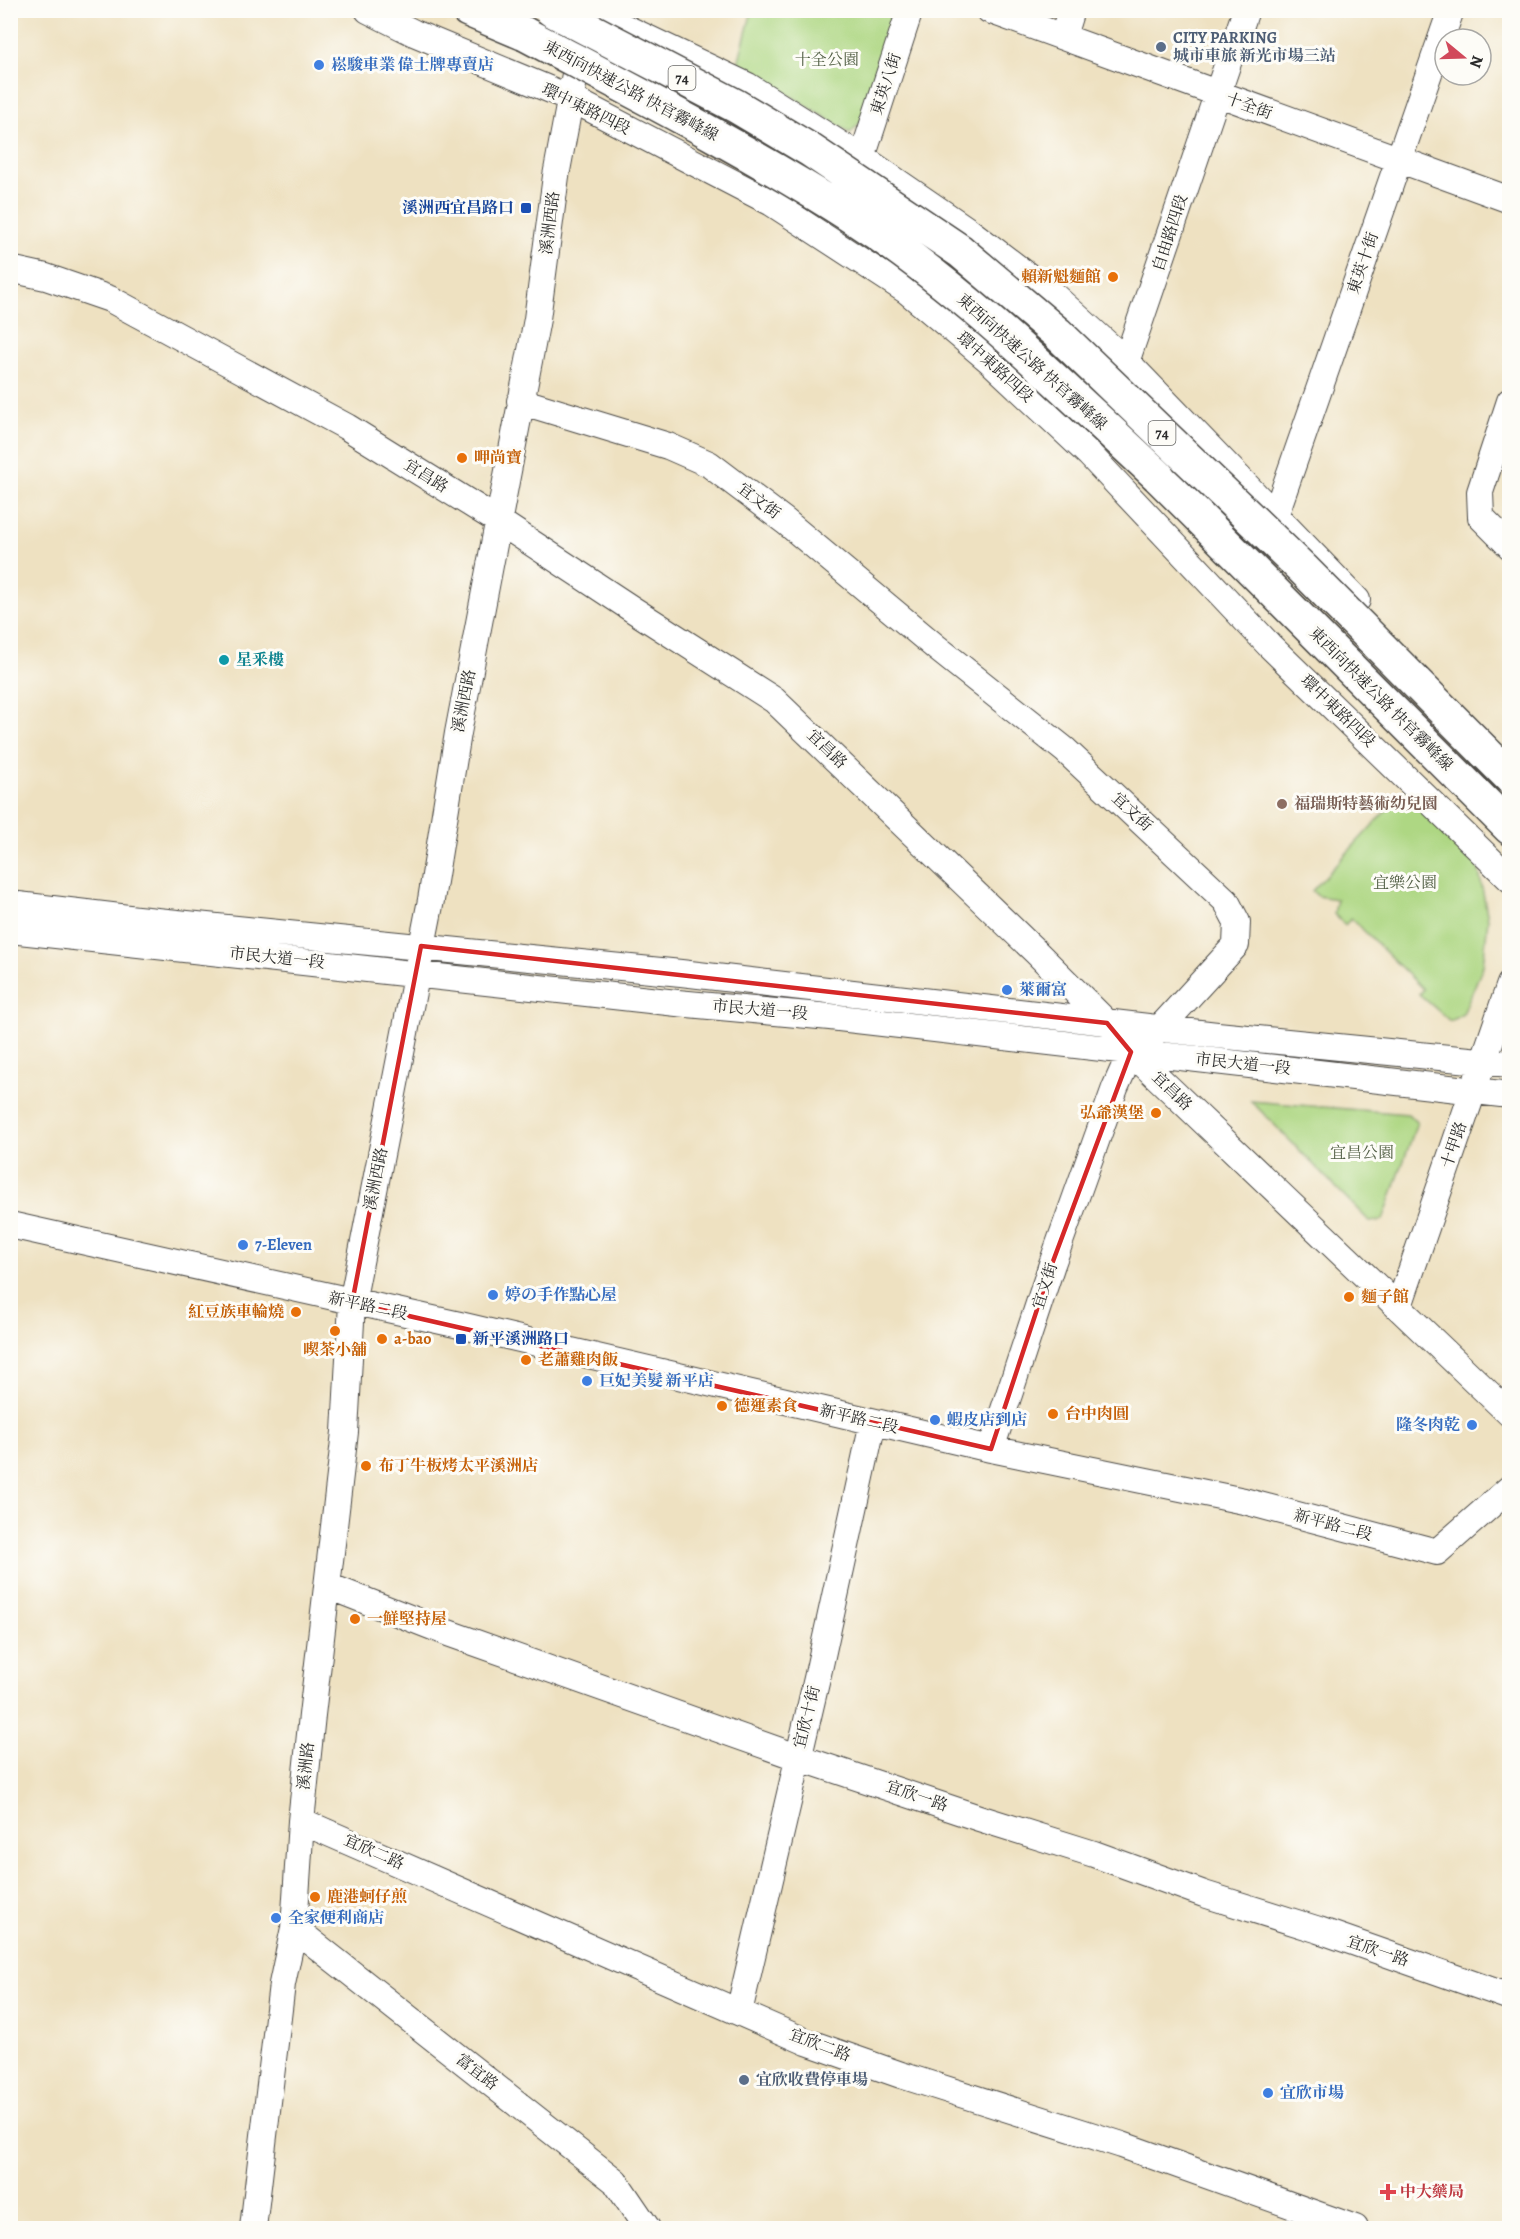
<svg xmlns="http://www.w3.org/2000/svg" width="1520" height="2239" font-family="Alegreya,'Noto Serif TC','Noto Serif JP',serif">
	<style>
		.green { fill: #aed783; stroke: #6c8157; stroke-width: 1.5 }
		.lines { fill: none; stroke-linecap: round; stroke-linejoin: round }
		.minor-casing { stroke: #484642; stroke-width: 28 }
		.highway-casing { stroke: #484642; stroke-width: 36 }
		.minor { stroke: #fff; stroke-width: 26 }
		.highway { stroke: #fff; stroke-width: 33 }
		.highway-bridge-casing { stroke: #484642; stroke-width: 36; stroke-linecap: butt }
		.highway-bridge { stroke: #fff; stroke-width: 33 }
		.marked { fill: none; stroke: #d62828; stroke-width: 4.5; stroke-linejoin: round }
		.service-dot { fill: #5c6f8a; stroke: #fdfcf7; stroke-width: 2 }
		.shop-dot { fill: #3f7fe0; stroke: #fdfcf7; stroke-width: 2 }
		.transit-dot { fill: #1a4fb4; stroke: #fdfcf7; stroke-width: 2 }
		.food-dot { fill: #e8710a; stroke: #fdfcf7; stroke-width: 2 }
		.culture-dot { fill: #0f9aa8; stroke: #fdfcf7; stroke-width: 2 }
		.education-dot { fill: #8d6e63; stroke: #fdfcf7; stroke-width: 2 }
		.health-dot { fill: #e0444e; stroke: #fdfcf7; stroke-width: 2 }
		.labels { text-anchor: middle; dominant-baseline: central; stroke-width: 6; stroke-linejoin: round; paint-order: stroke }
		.shield { fill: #fdfcf7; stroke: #6a6a68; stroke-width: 1.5 }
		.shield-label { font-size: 15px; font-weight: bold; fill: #2b2b2b }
		.service-label { font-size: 16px; font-weight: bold; fill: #4e5e75; stroke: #fdfcf7; text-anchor: start }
		.park-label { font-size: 16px; fill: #525f45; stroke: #fdfcf7 }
		.shop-label { font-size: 16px; font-weight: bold; fill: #366cbe; stroke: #fdfcf7; text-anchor: start }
		.street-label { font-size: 16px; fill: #2b2b2b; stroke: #fdfcf7 }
		.transit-label { font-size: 16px; font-weight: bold; fill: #164399; stroke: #fdfcf7; text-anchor: end }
		.food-label { font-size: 16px; font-weight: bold; fill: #c56008; stroke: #fdfcf7; text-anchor: start }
		.culture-label { font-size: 16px; font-weight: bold; fill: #0d838f; stroke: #fdfcf7; text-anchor: start }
		.education-label { font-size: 16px; font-weight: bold; fill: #785e54; stroke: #fdfcf7; text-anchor: start }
		.health-label { font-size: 16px; font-weight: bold; fill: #be3a42; stroke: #fdfcf7; text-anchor: start }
	</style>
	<rect width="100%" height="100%" fill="#fdfcf7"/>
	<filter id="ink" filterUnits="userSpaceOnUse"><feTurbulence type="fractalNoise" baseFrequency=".0167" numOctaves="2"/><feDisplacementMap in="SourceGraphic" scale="12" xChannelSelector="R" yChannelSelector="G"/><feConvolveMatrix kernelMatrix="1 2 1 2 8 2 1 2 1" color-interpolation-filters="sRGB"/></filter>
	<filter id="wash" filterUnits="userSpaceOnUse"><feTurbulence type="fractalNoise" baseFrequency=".008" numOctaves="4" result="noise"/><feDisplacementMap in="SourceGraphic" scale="24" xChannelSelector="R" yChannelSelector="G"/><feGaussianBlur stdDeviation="1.35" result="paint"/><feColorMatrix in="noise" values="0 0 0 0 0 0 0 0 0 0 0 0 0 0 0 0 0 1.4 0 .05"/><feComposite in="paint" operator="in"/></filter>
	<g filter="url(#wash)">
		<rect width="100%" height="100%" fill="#eee1c1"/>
		<path class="green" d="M752,11H893L861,122L850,133L738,63Z
			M1403,792L1478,866L1488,919L1483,966L1463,1014L1450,1021L1419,994L1423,989L1351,918L1345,925L1334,914L1337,899L1318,896L1312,891Z
			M1251,1101L1408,1114L1417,1123L1383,1220L1370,1222Z"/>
	</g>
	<g filter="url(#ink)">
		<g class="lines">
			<g class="minor-casing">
				<path id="minor" d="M368,10L414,33L570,98L772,203L907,291L989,360L1089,454L1269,645L1510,879
					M588,10L748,86L870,163L969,231L1052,294L1127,362L1357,600
					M989,10L1510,200
					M1063,36L1071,10
					M862,158L910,10
					M10,269L46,277L110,299L347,427L500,522L632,609L774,700L1036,952L1107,1023L1131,1052L1510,1414
					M1121,377L1246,10
					M520,401L668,446L709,464L786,522L937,648L1065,750L1226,901L1237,922L1236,945L1159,1029L1131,1052L1115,1088L1052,1264L991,1449
					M1510,401L1480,492L1481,517L1510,546
					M1275,516L1451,10
					M10,904L137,919L681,973L1217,1035L1510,1064
					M10,930L677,1003L830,1017L1510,1095
					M10,1225L464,1326L991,1449L1244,1501L1437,1552L1510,1488
					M1399,1306L1510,984
					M328,1586L448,1633L797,1757L979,1818L1094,1854L1204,1894L1319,1930L1510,1997
					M301,1821L807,2042L901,2075L1122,2145L1355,2228
					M294,1928L615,2181L647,2228
					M739,2012L818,1674L873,1422
					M253,2228L282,1984L294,1928L301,1821L312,1715L345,1432L352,1303L431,900L458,733L537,319L556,176L587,10"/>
			</g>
			<g class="highway-casing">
				<path id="highway" d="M468,10L525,34
					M1158,476L1510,828
					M1484,751L1510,777"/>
			</g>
			<use href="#minor" class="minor"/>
			<use href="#highway" class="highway"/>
			<g class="highway-bridge-casing">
				<path id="highway-bridge" d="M552,10L736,106L810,150L960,251L1057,333L1303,569L1484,751
					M525,34C636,93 748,150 854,218C965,290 1061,386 1158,476"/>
			</g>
			<use href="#highway-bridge" class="highway-bridge"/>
		</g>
	</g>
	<path class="marked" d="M421,946L1107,1023L1131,1052L1052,1264L991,1449L352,1303Z"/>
	<g class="service-dot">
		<circle cx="1161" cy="47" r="6"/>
		<circle cx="744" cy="2080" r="6"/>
	</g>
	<g class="shop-dot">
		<circle cx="319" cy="65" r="6"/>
		<circle cx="1007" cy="990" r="6"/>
		<circle cx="243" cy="1245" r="6"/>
		<circle cx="493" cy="1295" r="6"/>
		<circle cx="587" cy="1381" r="6"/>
		<circle cx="935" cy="1420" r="6"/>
		<circle cx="1472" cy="1425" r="6"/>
		<circle cx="276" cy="1918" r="6"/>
		<circle cx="1268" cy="2093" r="6"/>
	</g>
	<g class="transit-dot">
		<rect x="520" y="202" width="12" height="12" rx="3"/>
		<rect x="455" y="1333" width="12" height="12" rx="3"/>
	</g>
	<g class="food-dot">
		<circle cx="1113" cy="277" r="6"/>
		<circle cx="462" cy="458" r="6"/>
		<circle cx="1156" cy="1113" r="6"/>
		<circle cx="1349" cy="1297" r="6"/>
		<circle cx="296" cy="1312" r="6"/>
		<circle cx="335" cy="1331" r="6"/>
		<circle cx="382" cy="1339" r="6"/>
		<circle cx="526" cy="1360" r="6"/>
		<circle cx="722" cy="1406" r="6"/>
		<circle cx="1053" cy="1414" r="6"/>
		<circle cx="366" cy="1466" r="6"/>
		<circle cx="355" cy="1619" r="6"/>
		<circle cx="315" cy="1897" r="6"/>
	</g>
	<circle class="culture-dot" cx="224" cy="660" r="6"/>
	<circle class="education-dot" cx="1282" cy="804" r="6"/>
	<path class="health-dot" d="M1385 2183h6v6h6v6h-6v6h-6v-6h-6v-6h6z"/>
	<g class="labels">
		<g class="shield">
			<rect x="668.5" y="66" width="27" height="24" rx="4.5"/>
			<rect x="1148.5" y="421" width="27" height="24" rx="4.5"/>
		</g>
		<g class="shield-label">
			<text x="682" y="78">74</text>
			<text x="1162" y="433">74</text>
		</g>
		<g class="service-label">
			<text x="1173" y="38">CITY PARKING<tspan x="1173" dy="18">城市車旅 新光市場三站</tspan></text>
			<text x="756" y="2080">宜欣收費停車場</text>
		</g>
		<g class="park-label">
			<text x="827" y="60">十全公園</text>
			<text x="1405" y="883">宜樂公園</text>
			<text x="1362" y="1153">宜昌公園</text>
		</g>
		<g class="shop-label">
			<text x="331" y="65">崧駿車業 偉士牌專賣店</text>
			<text x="1019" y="990">萊爾富</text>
			<text x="255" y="1245">7-Eleven</text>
			<text x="505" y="1295">婷の手作點心屋</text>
			<text x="599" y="1381">巨妃美髮 新平店</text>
			<text x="947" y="1420">蝦皮店到店</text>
			<text x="1460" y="1425" text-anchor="end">隆冬肉乾</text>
			<text x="288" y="1918">全家便利商店</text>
			<text x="1280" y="2093">宜欣市場</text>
		</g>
		<g class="street-label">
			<text transform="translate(886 84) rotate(-72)">東英八街</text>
			<text transform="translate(631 91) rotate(28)">東西向快速公路 快官霧峰線</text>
			<text transform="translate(1249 106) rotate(20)">十全街</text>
			<text transform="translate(586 109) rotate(26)">環中東路四段</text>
			<text transform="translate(550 223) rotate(-83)">溪洲西路</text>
			<text transform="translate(1170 233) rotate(-72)">自由路四段</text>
			<text transform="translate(1363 263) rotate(-71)">東英十街</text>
			<text transform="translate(1032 362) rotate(42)">東西向快速公路 快官霧峰線</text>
			<text transform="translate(995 367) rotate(42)">環中東路四段</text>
			<text transform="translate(426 476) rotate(32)">宜昌路</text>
			<text transform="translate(759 501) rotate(37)">宜文街</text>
			<text transform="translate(1381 699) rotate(45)">東西向快速公路 快官霧峰線</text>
			<text transform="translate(464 701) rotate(-79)">溪洲西路</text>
			<text transform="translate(1338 711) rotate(44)">環中東路四段</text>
			<text transform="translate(827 749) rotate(44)">宜昌路</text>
			<text transform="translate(1132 812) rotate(43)">宜文街</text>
			<text transform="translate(277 958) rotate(6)">市民大道一段</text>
			<text transform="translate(760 1010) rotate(5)">市民大道一段</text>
			<text transform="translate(1243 1064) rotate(6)">市民大道一段</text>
			<text transform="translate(1172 1091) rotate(44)">宜昌路</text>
			<text transform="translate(1454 1145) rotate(-71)">十甲路</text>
			<text transform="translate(376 1179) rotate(-79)">溪洲西路</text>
			<text transform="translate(1045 1286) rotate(-72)">宜文街</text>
			<text transform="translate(368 1306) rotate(12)">新平路二段</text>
			<text transform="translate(859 1419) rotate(13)">新平路二段</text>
			<text transform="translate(1333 1525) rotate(15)">新平路二段</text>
			<text transform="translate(807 1717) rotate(-76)">宜欣十街</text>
			<text transform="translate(306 1766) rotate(-84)">溪洲路</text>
			<text transform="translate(917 1796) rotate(19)">宜欣一路</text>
			<text transform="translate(374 1852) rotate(24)">宜欣二路</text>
			<text transform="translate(1378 1951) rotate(19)">宜欣一路</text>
			<text transform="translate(820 2045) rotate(21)">宜欣二路</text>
			<text transform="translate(477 2072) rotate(38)">富宜路</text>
		</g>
		<g class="transit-label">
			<text x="514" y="208">溪洲西宜昌路口</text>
			<text x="473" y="1339" text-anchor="start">新平溪洲路口</text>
		</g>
		<g class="food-label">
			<text x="1101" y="277" text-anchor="end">賴新魁麵館</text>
			<text x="474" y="458">呷尚寶</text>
			<text x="1144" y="1113" text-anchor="end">弘爺漢堡</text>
			<text x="1361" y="1297">麵子館</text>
			<text x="284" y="1312" text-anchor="end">紅豆族車輪燒</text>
			<text x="394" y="1339">a-bao</text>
			<text x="335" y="1350" text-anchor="middle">喫茶小舖</text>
			<text x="538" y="1360">老蕭雞肉飯</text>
			<text x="734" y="1406">德運素食</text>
			<text x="1065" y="1414">台中肉圓</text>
			<text x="378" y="1466">布丁牛板烤太平溪洲店</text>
			<text x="367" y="1619">一鮮堅持屋</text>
			<text x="327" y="1897">鹿港蚵仔煎</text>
		</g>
		<g class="culture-label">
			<text x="236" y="660">星釆樓</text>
		</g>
		<g class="education-label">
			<text x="1294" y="804">福瑞斯特藝術幼兒園</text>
		</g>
		<g class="health-label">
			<text x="1400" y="2192">中大藥局</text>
		</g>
	</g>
	<rect width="1520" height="2239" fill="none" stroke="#fdfcf7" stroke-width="36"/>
	<g transform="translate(1463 57) rotate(109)"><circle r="28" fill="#fdfcf7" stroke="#a9a8a5" stroke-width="1.5"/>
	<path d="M0-4.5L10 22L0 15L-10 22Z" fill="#d1495b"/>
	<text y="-9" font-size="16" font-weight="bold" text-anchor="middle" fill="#2b2b2b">N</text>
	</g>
</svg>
